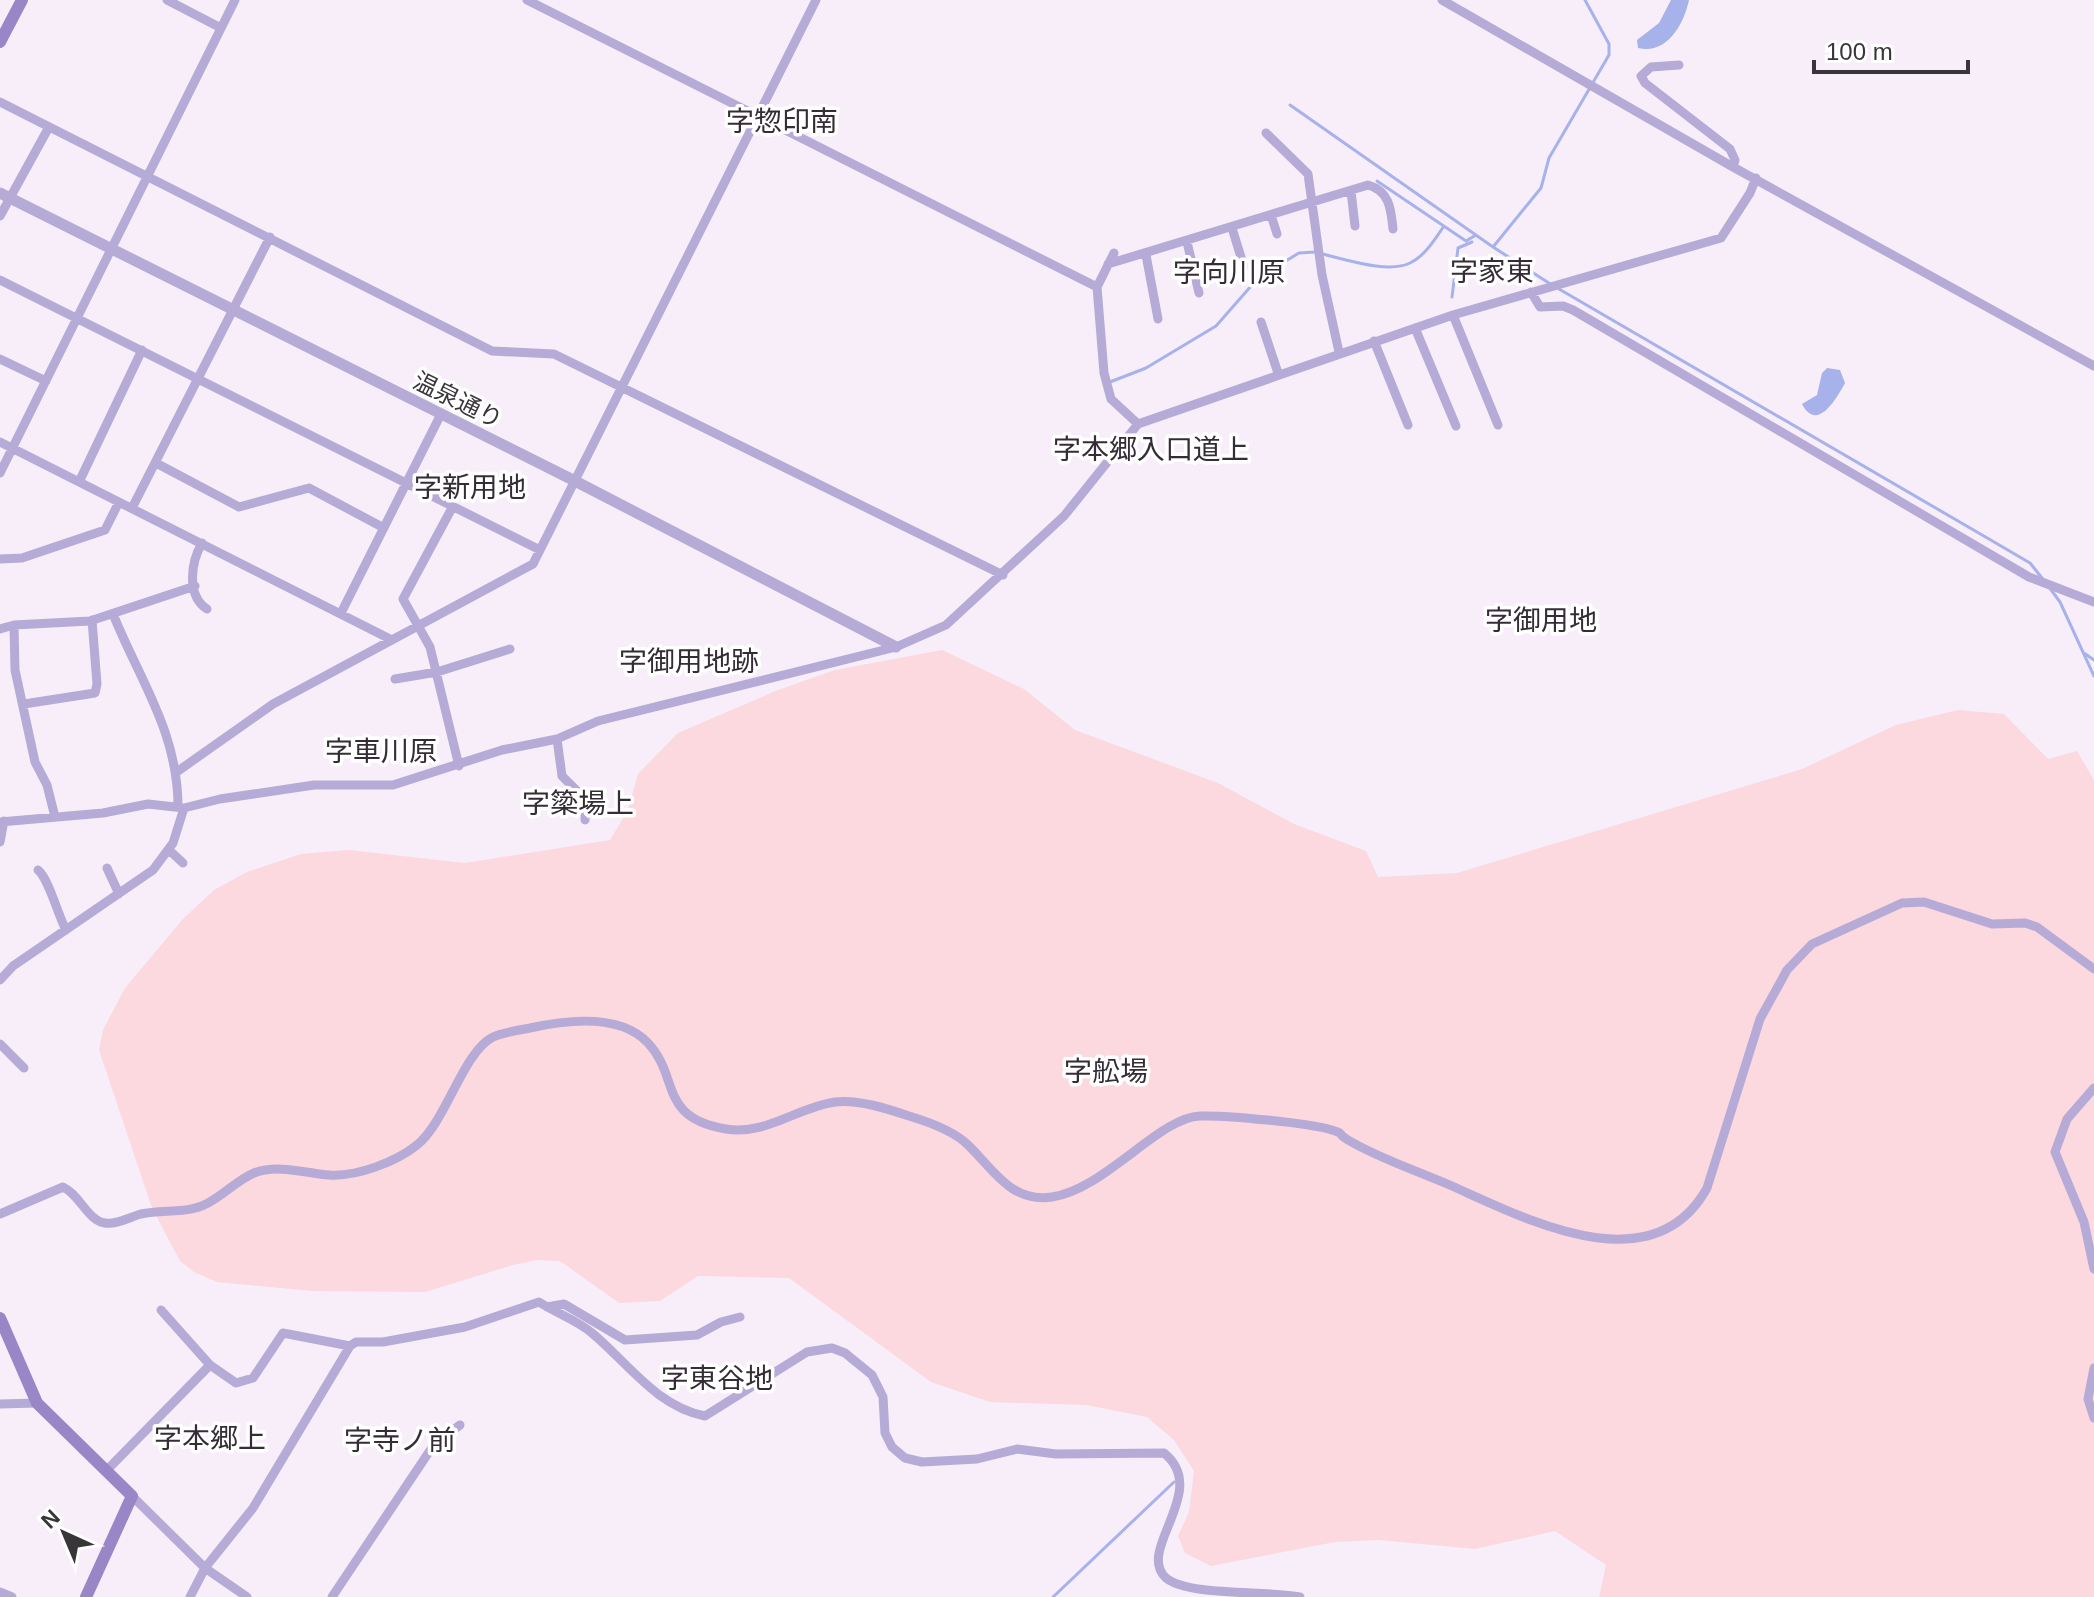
<svg xmlns="http://www.w3.org/2000/svg" width="2094" height="1597" font-family="Helvetica,'Noto Sans JP',sans-serif">
	<style>
		.green { fill: #fcd8df }
		.water { fill: #a7b2eb }
		.lines { fill: none; stroke-linecap: round; stroke-linejoin: round }
		.stream { stroke: #a7b2eb; stroke-width: 3 }
		.minor { stroke: #b6aad6; stroke-width: 9 }
		.tertiary { stroke: #b6aad6; stroke-width: 11 }
		.secondary { stroke: #9986c6; stroke-width: 12 }
		.labels { text-anchor: middle; dominant-baseline: central; stroke-width: 7; stroke-linejoin: round; paint-order: stroke }
		.street-label { font-size: 24px; fill: #39363a; stroke: #fff }
		.quarter-label { font-size: 28px; fill: #342d35; stroke: #fff }
	</style>
	<rect width="100%" height="100%" fill="#f7eef9"/>
	<path class="green" d="M942,650L1024,689L1075,730L1218,783L1294,824L1366,851L1378,877L1457,873L1802,769L1896,725L1958,710L2004,714L2048,759L2077,751L2094,780V1597H1599L1606,1565L1555,1531L1475,1549L1379,1540L1335,1542L1211,1566L1185,1553L1178,1536L1189,1512L1194,1471L1174,1440L1147,1417L1086,1405L990,1402L931,1382L789,1278L698,1276L660,1301L619,1303L560,1261L536,1260L513,1265L425,1292L313,1291L217,1282L194,1272L180,1261L152,1208L99,1050L103,1030L125,988L183,919L214,890L247,872L301,854L349,850L465,863L610,840L628,810L638,774L678,733L778,690L835,670Z"/>
	<path class="water" d="M1671,0H1689C1684,24 1667,55 1638,48L1637,40L1659,23Z
		M1827,368L1840,370L1845,383C1837,398 1817,433 1802,404L1817,395L1822,373Z"/>
	<g class="lines">
		<path class="stream" d="M1290,105L1493,247
			M1377,181L1466,241L1476,235
			M1322,254C1345,259 1388,274 1410,263C1425,256 1435,239 1444,226
			M1552,285L1493,247L1541,188L1549,158L1609,55V44L1585,0
			M1559,289L1989,539L2030,563L2042,578
			M1452,297L1458,248L1472,242
			M1110,382L1146,368L1216,326L1259,277L1299,253L1315,252
			M2049,587L2060,602L2094,676
			M2084,653L2094,660
			M1053,1597L1174,1482"/>
		<path class="minor" d="M167,0L221,28
			M527,0L1097,287L1104,373L1111,399L1138,424
			M1442,0L1733,167L2094,366
			M1679,65L1651,67L1641,76L1645,83L1730,149L1735,160L1733,167
			M0,102L492,351L554,354L1003,575
			M1266,133L1308,174L1322,275L1339,352
			M1351,191L1355,226
			M1271,215L1277,234
			M0,216L49,127
			M1232,228L1244,267
			M1187,242L1199,293
			M1146,255L1158,319
			M1108,264L1368,185C1390,191 1391,210 1393,229
			M0,280L540,550
			M1097,287L1114,253
			M1531,292L1540,307L1563,306L1573,310L2029,577L2094,602
			M1453,315L1498,425
			M1261,322L1278,373
			M1415,328L1456,426
			M1374,341L1408,425
			M0,359L46,381
			M0,442L392,640
			M156,463L239,507L309,488L384,528
			M0,473L235,0
			M79,482L142,350
			M453,506L403,599L430,647L459,766
			M132,508L270,237
			M202,543C191,562 186,595 207,609
			M0,559L22,558L105,530L119,502
			M341,613L440,416
			M113,614C140,681 178,732 178,807
			M14,625L90,621L195,586
			M0,629L14,625L15,670L35,762L47,785L55,817
			M395,679L437,672L510,649
			M24,704L95,693L97,684L92,620
			M557,739L562,776L586,800L585,820
			M178,771L273,704L533,564L816,0
			M0,822L103,813L148,804L184,808L220,799L314,785H393L502,750L557,739L598,721L896,647L946,625L1064,516L1138,424L1453,315L1721,238L1750,193L1756,178
			M0,842L4,821
			M169,850L183,863
			M107,868L119,894
			M38,870C49,879 57,913 66,930
			M0,980L13,966L153,870L173,843L184,808
			M0,1044L24,1068
			M2094,1088L2067,1119L2055,1152L2084,1222L2094,1269
			M0,1214L63,1187C79,1194 88,1221 105,1223C116,1225 130,1217 141,1214C162,1209 187,1214 206,1204C223,1196 237,1180 254,1173C277,1164 306,1173 329,1175C356,1177 396,1162 417,1145C446,1122 463,1052 493,1037C504,1032 519,1030 530,1028C566,1020 620,1013 648,1043C680,1077 658,1118 726,1129C765,1136 798,1107 835,1102C858,1099 888,1109 909,1116C929,1122 954,1131 968,1145C994,1170 1011,1203 1052,1197C1105,1189 1160,1117 1200,1116C1226,1115 1309,1123 1332,1130C1347,1135 1335,1132 1348,1140C1380,1159 1418,1171 1452,1186C1526,1219 1653,1286 1707,1188L1760,1019L1787,970L1812,944L1902,903L1924,902L1992,924L2025,923L2037,927L2094,969
			M547,1307L564,1304L625,1340L697,1335L721,1322L740,1317
			M161,1310L210,1365L236,1383L253,1378L283,1333L350,1346
			M2094,1368L2088,1399L2094,1418
			M0,1404L37,1403
			M106,1471L210,1365
			M132,1496L205,1568L247,1597
			M0,1592L12,1597
			M190,1597L205,1568L253,1508L350,1346L356,1342H383L465,1327L539,1302C556,1313 577,1320 592,1333C629,1364 656,1406 705,1416L807,1352L832,1348L845,1353L872,1375L883,1397L885,1433L892,1447L905,1458L922,1462L977,1459L1017,1449L1056,1454L1164,1453C1211,1491 1135,1550 1166,1578C1190,1597 1267,1590 1300,1597
			M332,1597L435,1443L460,1425"/>
		<path class="tertiary" d="M0,193L575,481L896,647"/>
		<path class="secondary" d="M0,42L22,0
			M0,1318L37,1403L132,1496L86,1597"/>
	</g>
	<g class="labels">
		<g class="street-label">
			<text transform="translate(458 400) rotate(26)">温泉通り</text>
		</g>
		<g class="quarter-label">
			<text x="782" y="121">字惣印南</text>
			<text x="1492" y="271">字家東</text>
			<text x="1229" y="272">字向川原</text>
			<text x="1151" y="449">字本郷入口道上</text>
			<text x="470" y="487">字新用地</text>
			<text x="1541" y="620">字御用地</text>
			<text x="689" y="661">字御用地跡</text>
			<text x="381" y="751">字車川原</text>
			<text x="578" y="803">字簗場上</text>
			<text x="1106" y="1071">字舩場</text>
			<text x="717" y="1378">字東谷地</text>
			<text x="210" y="1438">字本郷上</text>
			<text x="400" y="1440">字寺ノ前</text>
		</g>
	</g>
	<g transform="translate(64 1533) rotate(316)" stroke="#ffffff" stroke-width="6" paint-order="stroke">
	<path d="M0-6L14 30L0 20L-14 30Z" fill="#39363a"/>
	<text y="-12" font-size="22" font-weight="bold" text-anchor="middle" fill="#39363a">N</text>
	</g>
	<path d="M1814 60v12h154v-12" fill="none" stroke="#39363a" stroke-width="4"/>
	<text x="1826" y="60" font-size="24" fill="#39363a" stroke="#ffffff" stroke-width="6" paint-order="stroke">100 m</text>
</svg>
